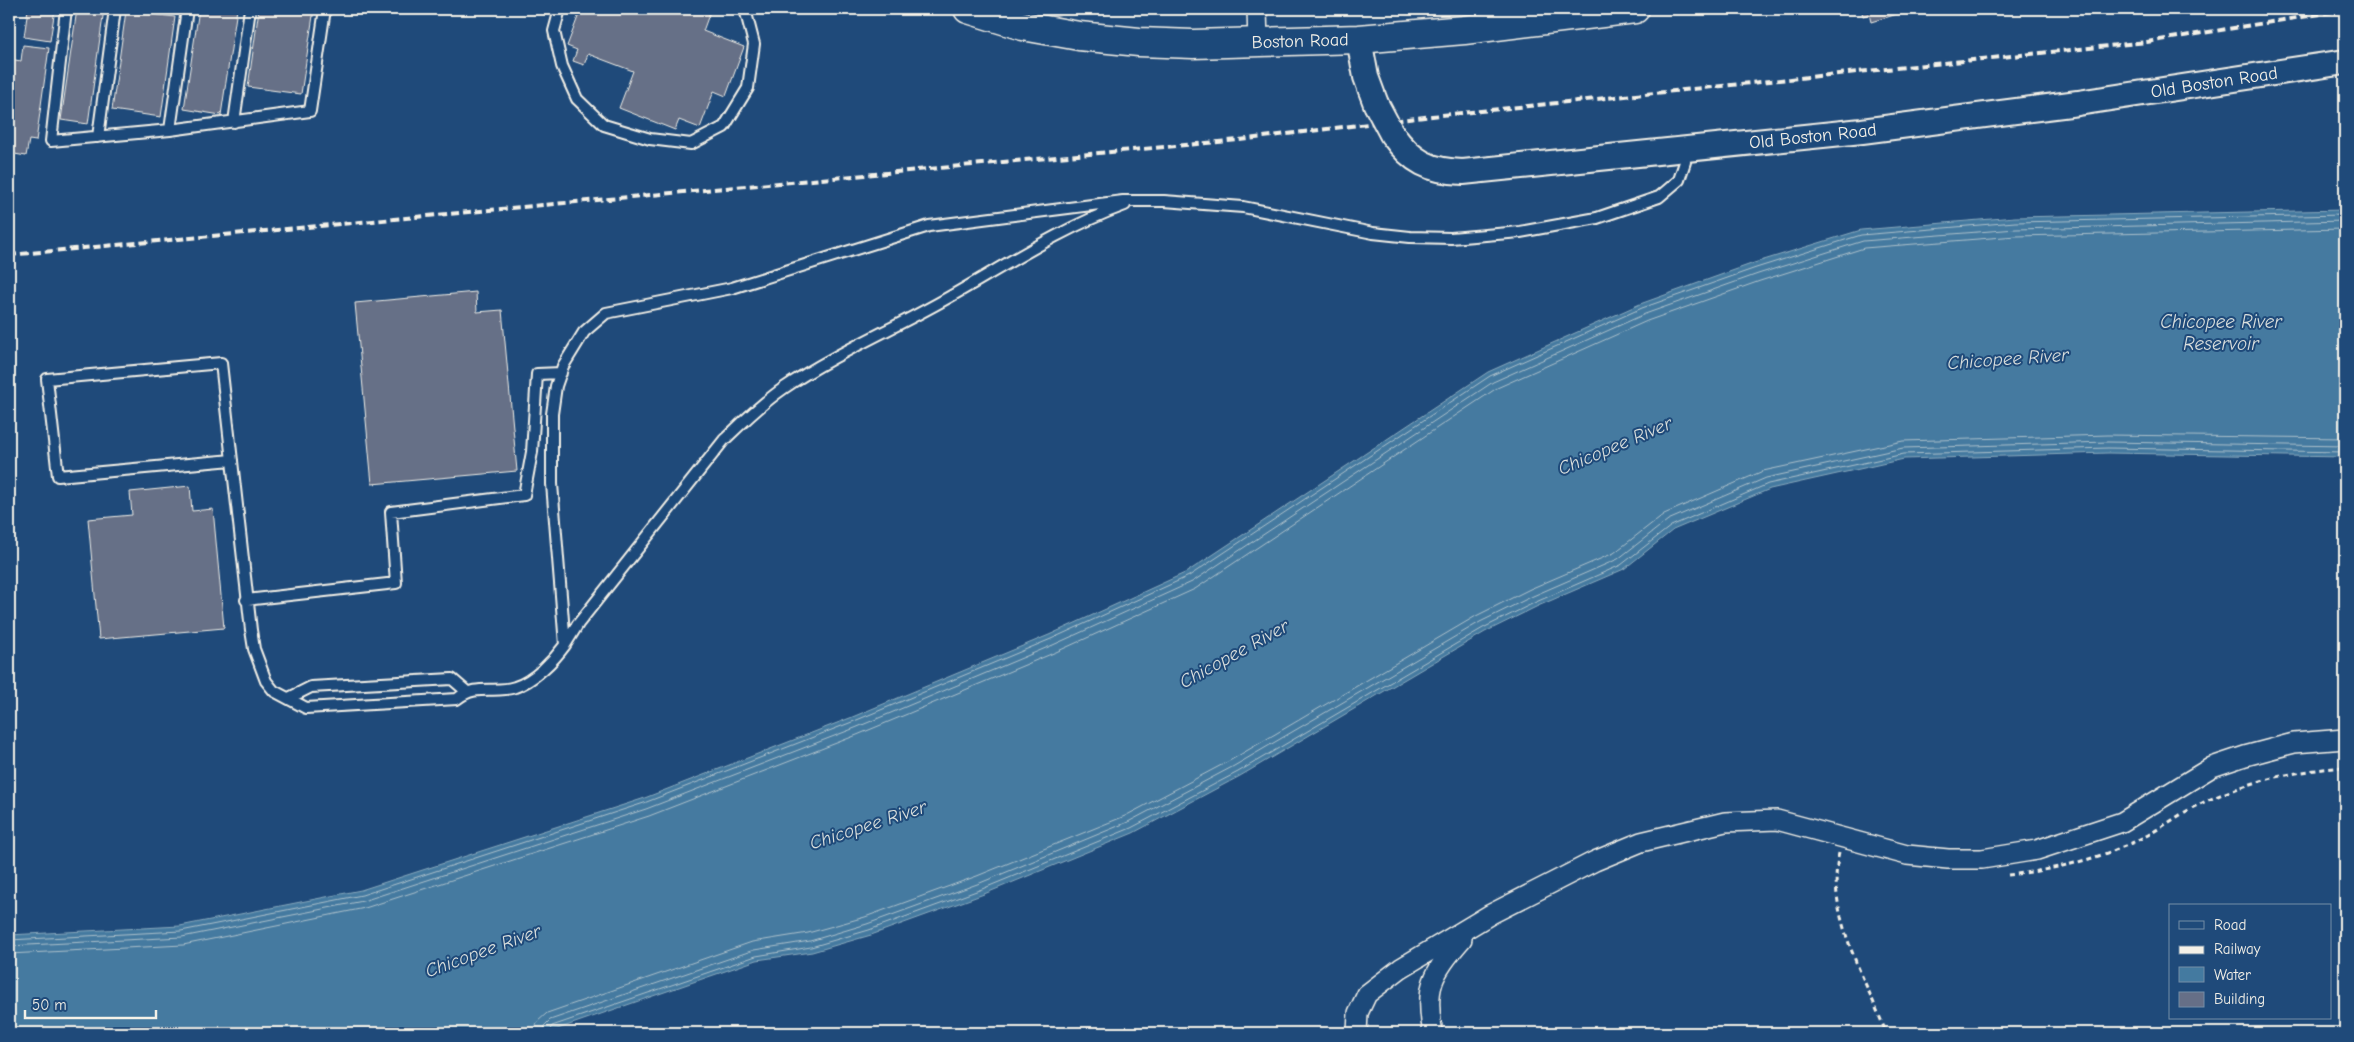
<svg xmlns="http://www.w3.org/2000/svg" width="2354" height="1042" font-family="'Comic Neue',sans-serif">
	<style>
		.water { fill: #447aa0; stroke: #8aaabd }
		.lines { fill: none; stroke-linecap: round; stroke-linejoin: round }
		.shore { stroke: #aec1cb; stroke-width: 1 }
		.building { fill: #666f87; stroke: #f4f1e8 }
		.service-casing { stroke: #f4f1e8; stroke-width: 14 }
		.minor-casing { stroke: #f4f1e8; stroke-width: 22 }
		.tertiary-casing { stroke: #f4f1e8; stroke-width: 28 }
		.primary-casing { stroke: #f4f1e8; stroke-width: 31 }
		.path { stroke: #f4f1e8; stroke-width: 3; stroke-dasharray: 5 4; stroke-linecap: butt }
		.service { stroke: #1f4a7a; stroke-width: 10 }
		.minor { stroke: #1f4a7a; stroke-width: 19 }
		.tertiary { stroke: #1f4a7a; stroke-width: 24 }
		.primary { stroke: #1f4a7a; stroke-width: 28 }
		.rail { stroke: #f4f1e8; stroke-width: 4; stroke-dasharray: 8 4; stroke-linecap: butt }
		.tertiary-bridge-casing { stroke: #f4f1e8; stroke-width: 28; stroke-linecap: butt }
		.tertiary-bridge { stroke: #1f4a7a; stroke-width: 24 }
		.labels { text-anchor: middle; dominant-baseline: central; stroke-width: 4; stroke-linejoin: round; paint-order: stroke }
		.street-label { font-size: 18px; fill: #f4f1e8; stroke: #1f4a7a }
		.water-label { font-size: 19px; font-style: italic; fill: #dadfdd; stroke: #1f4a7a }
	</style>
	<rect width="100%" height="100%" fill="#1f4a7a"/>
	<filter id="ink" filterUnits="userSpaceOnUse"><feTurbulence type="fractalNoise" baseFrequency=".02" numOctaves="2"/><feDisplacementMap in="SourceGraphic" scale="10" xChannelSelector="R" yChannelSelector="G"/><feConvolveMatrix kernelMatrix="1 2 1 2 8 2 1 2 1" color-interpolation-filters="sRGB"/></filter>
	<g filter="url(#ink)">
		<path class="water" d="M2345,210V457L2108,453L1904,459L1770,489L1673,530L1624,569L1538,606L1485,632L1240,776L1133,833L984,894L871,935L812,952L757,960L546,1033H9V935L180,926L361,890L642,799L850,718L1049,635L1187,572L1488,372L1640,304L1754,263L1861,230L2015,217Z"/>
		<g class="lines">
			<path class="shore" d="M9,940L181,931L362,895L644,803L852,722L1051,639L1189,576L1490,376L1642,308L1756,268L1861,235L2015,222L2345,215
				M9,946L182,937L363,901L646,809L855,728L1053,645L1192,582L1493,382L1645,314L1758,274L1863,241L2016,229L2345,221
				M9,954L183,945L365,908L649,816L857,735L1056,652L1195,589L1497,388L1647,321L1760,281L1864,248L2016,236L2345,229
				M534,1033L537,1022L547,1013L752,942L808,933L865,917L977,876L1125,816L1231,760L1476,616L1530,589L1614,553L1664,514L1763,471L1903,441L2108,435L2345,438
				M542,1033L544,1026L550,1020L754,950L810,941L867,924L980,883L1128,822L1234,766L1480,622L1533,596L1618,559L1668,520L1766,478L1903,448L2108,442L2345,446
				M548,1033L552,1026L756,956L811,947L869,930L982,889L1131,828L1238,772L1483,628L1536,602L1621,565L1671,526L1768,484L1904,454L2108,448L2345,452"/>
		</g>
		<path class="building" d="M28,9H55L50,41L24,37Z
			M77,9H104L88,124L61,120Z
			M199,9H237L221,115L184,109Z
			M259,9H314L301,94L248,87Z
			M581,9H711L703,31L744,47L726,96L714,91L700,128L679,120L675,130L619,108L633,71L588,54L584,65L573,61L577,50L567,46Z
			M1861,9H1914L1871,22L1869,14L1863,16Z
			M126,11L175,17L161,117L112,110Z
			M23,45L49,48L36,141L29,140L26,156L9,153V59L21,61Z
			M476,292L477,312L502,310L517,471L372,484L355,303Z
			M190,486L192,511L213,509L224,628L99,639L88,519L132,515L130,492Z"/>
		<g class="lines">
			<g class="service-casing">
				<path id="service" d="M66,9L51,141L170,130L310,111L325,9
					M560,9L554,31L562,66L577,99L604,125L650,139L691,144L724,127L748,88L754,44L745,9
					M234,122L250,9
					M170,130L187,9
					M98,137L115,9
					M232,460L58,476L47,379L221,363L251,630L254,649L266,681L274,691L306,708L457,699C476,683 495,694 515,687C534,681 554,660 565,645L552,484V414L556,386L563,366L584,332L606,313L732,288L929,226L1123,201H1164L1243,207L1373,233L1410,237L1451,238L1520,232L1597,218L1659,197L1679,180L1685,162L1684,151
					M246,600L396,583L391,512L524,495L532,452L537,374L561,373
					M565,645L578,624L724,440C743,422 762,403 784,388C834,354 891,330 944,300C1003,267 1061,228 1125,205
					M289,698L311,687L452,679L466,691"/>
			</g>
			<g class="minor-casing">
				<path id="minor" d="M1257,9L1258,43
					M1357,1033L1358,1013L1367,994L1401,968L1491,914L1595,861L1641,842L1725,822L1777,820L1907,855L1948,859H1982L2037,850L2122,822L2212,767L2245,756L2294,743L2345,739
					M1433,1033C1424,988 1432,973 1462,939"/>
			</g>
			<g class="tertiary-casing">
				<g id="tertiary">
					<path d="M1359,39L1366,77L1376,104"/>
					<path id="s1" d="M1392,134C1412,162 1430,171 1463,172L1862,131L2078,103L2345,62"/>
				</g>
			</g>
			<g class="primary-casing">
				<g id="primary">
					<path id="s2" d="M968,9L1023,26L1079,36L1139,42L1193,44L1359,39L1464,30L1635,9"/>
				</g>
			</g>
			<path class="path" d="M1839,853C1825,915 1866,978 1886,1033
				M2008,875C2055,870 2104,858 2146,836C2165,826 2182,812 2202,803C2249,781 2293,771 2345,767"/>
			<use href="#service" class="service"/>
			<use href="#minor" class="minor"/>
			<use href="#tertiary" class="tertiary"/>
			<use href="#primary" class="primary"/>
			<path class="rail" d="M9,255L1239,140L1432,116L2147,42L2345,10"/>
			<g class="tertiary-bridge-casing">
				<path id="tertiary-bridge" d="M1376,104L1392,134"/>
			</g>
			<use href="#tertiary-bridge" class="tertiary-bridge"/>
		</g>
	</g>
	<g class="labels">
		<g class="street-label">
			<text stroke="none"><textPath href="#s2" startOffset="336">Boston Road</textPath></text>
			<text stroke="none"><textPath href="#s1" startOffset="841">Old Boston Road</textPath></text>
			<text stroke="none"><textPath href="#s1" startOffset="436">Old Boston Road</textPath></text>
		</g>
		<g class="water-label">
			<text x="2221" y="322">Chicopee River<tspan x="2221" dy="22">Reservoir</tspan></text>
			<text transform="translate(2008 359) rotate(-4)">Chicopee River</text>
			<text transform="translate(1615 446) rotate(-23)">Chicopee River</text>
			<text transform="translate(1234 654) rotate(-29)">Chicopee River</text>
			<text transform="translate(868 825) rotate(-18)">Chicopee River</text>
			<text transform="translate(483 951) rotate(-20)">Chicopee River</text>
		</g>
	</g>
	<rect width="2354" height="1042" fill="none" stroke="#1f4a7a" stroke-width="30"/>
	<rect x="15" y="15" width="2324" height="1012" fill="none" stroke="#f4f1e8" stroke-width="2" filter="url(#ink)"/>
	<rect x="2169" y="904" width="162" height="115" fill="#1f4a7a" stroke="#748da6"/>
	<rect x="2179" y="921" width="25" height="8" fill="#1f4a7a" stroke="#748da6"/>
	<text x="2214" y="930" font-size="15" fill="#f4f1e8">Road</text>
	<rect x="2179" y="946" width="25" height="8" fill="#f4f1e8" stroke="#748da6"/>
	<text x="2214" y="954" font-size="15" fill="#f4f1e8">Railway</text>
	<rect x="2179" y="967" width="25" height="15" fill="#447aa0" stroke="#748da6"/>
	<text x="2214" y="980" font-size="15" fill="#f4f1e8">Water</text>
	<rect x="2179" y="992" width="25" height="15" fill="#666f87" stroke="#748da6"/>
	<text x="2214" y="1004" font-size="15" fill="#f4f1e8">Building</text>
	<path d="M25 1010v8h131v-8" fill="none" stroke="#f4f1e8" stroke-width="2.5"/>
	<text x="32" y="1010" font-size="15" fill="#f4f1e8" stroke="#1f4a7a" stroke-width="4" paint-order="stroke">50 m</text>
</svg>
